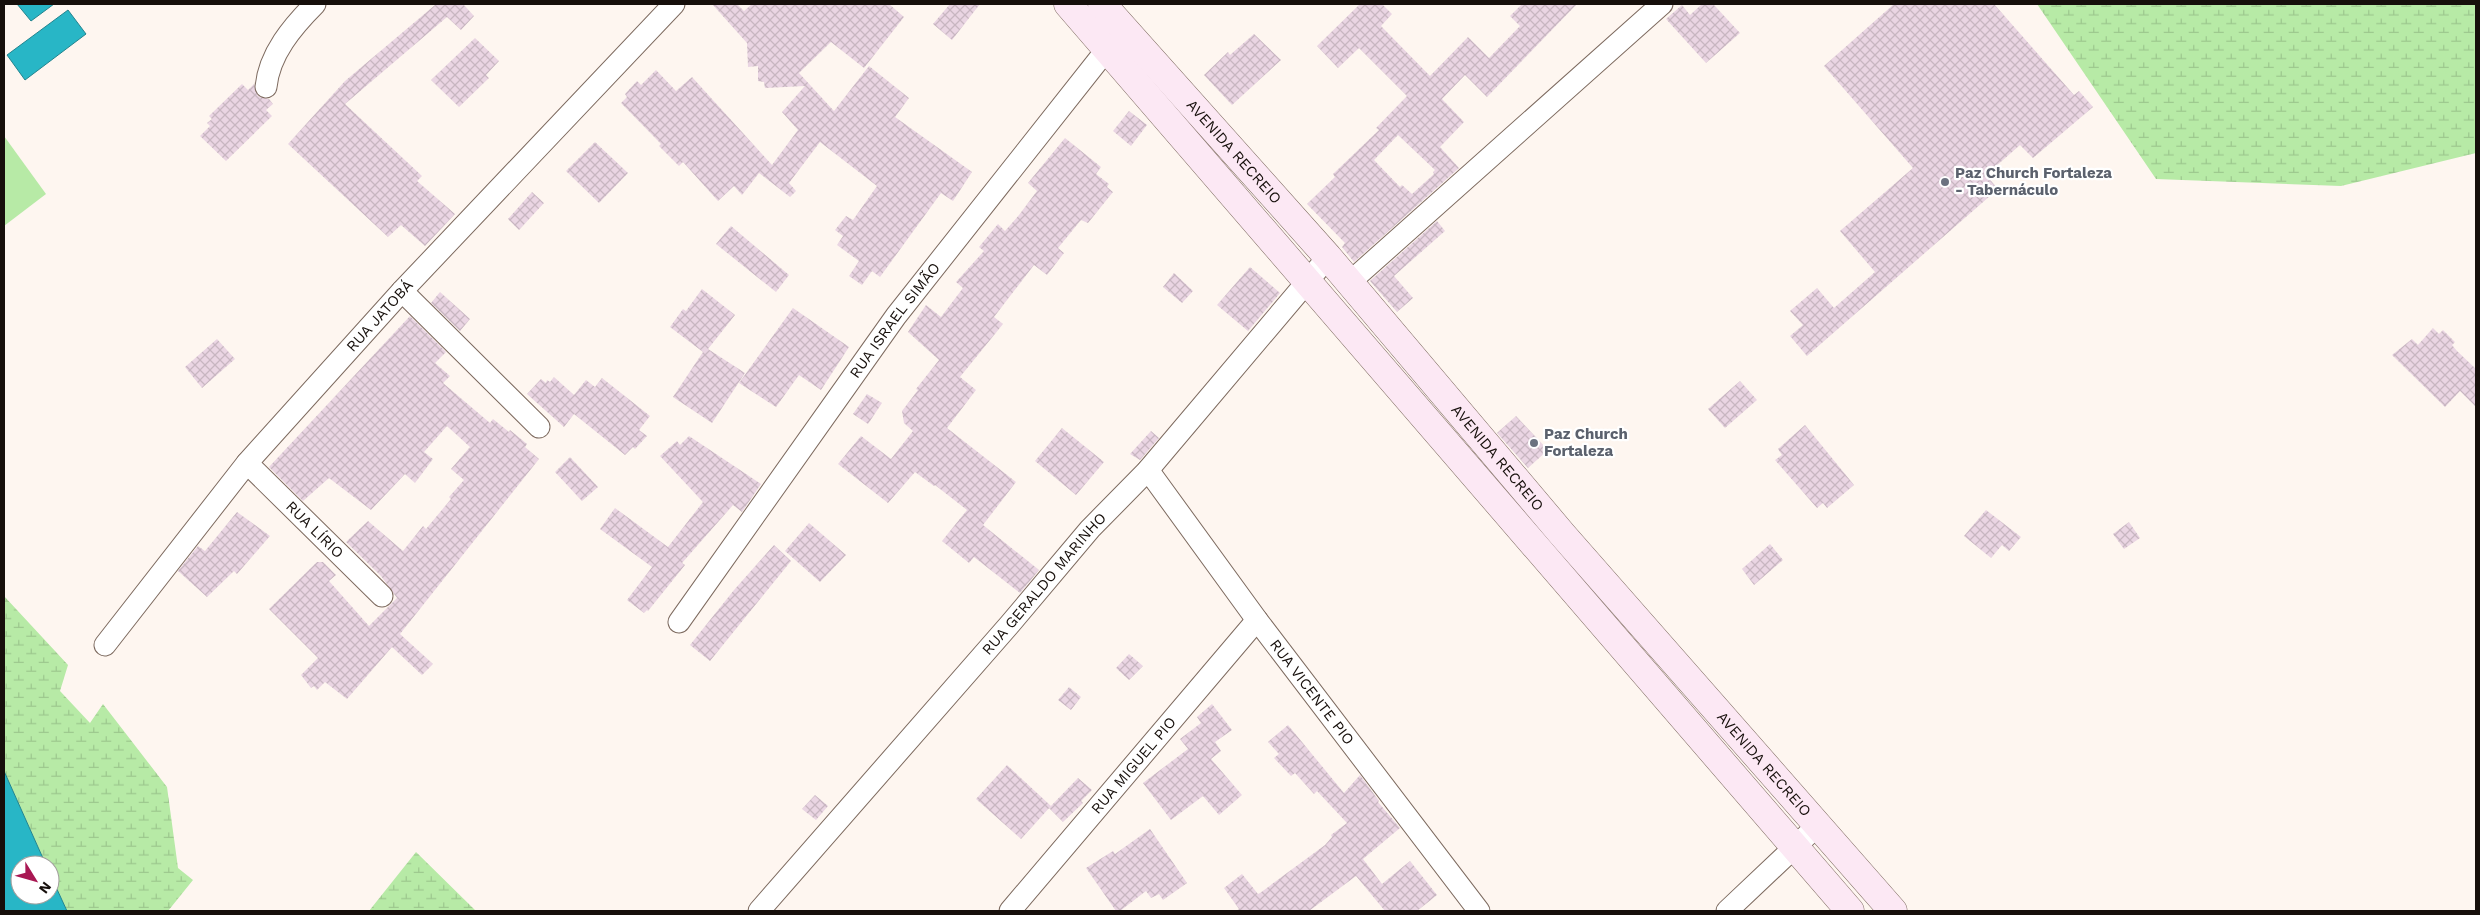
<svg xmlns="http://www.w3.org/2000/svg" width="2480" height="915" font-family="'Work Sans',sans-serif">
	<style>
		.wetland { fill: url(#wetland-marsh) }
		.park { fill: #b7eaa6 }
		.water { fill: #28b6c6; stroke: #23848e }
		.building { fill: url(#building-cross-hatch); fill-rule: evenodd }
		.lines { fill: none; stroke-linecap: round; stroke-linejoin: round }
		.street-casing { stroke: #7d6a5f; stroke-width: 23 }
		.secondary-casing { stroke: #7d6a5f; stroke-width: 29 }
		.street { stroke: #fff; stroke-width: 21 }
		.secondary { stroke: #fce8f4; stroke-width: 28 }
		.worship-dot { fill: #6b7280; stroke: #fff; stroke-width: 2 }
		.labels { text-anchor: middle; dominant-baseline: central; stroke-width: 4.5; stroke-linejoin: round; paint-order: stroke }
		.street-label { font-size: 15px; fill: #160f0b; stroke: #fff }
		.worship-label { font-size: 15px; font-weight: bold; fill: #5b616d; stroke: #fff; text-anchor: start }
	</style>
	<defs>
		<pattern id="wetland-marsh" width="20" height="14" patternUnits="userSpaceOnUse" patternTransform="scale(1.25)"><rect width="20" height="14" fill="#b7eaa6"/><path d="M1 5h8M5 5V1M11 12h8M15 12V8" fill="none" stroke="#9dc88e"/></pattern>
		<pattern id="building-cross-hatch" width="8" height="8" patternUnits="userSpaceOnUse" patternTransform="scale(1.25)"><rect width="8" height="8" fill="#ead5e3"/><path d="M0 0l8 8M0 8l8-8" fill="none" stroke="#c8b6c1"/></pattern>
	</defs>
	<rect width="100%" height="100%" fill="#fef6f0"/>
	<path class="wetland" d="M2037,4H2476V153L2341,186L2156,179Z
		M4,596L68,665L60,691L90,723L103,704L167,787L178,868L193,880L168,911H67L50,874V865H46L4,771Z
		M416,852L476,911H369Z"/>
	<path class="park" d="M4,136L46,194L4,226Z"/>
	<path class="water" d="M17,4H54L31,21Z
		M68,10L86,34L25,80L7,55Z
		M4,771L46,865H20V895H50V874L67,911H4Z"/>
	<path class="building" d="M433,4H463L474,16L461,30L447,17L345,104L422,176L417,181L455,214L425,246L401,225L388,237L288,144L345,81L435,5Z
		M712,4H737L744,11L752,4H889L904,17L864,68L831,42L799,73L834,111L869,66L909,98L895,117L972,172L953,201L941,193L880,277L872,271L862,285L849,276L859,261L837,245L843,236L835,230L846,216L853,220L877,186L820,142L789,183L796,191L790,197L759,173L742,195L734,186L718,201L683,162L679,166L659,146L661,144L621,103L627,97L625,94L637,81L641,85L656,70L676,91L692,77L772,165L798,130L782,112L805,86L765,88L764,82L758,81V66L748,67L747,43Z
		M950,4H980L952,40L933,24Z
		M1360,4H1382L1392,14L1381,26L1430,76L1468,37L1489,58L1520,26L1510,16L1522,4H1577L1487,97L1465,75L1442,99L1464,122L1440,147L1459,168L1354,262L1342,247L1345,243L1307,204L1335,177L1333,174L1379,130L1376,128L1407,96L1359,48L1338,68L1317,46ZM1398,135L1435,170L1433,172L1434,174L1412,194L1402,185L1400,187L1374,160Z
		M1702,4H1713L1740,33L1706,63L1666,19L1682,5L1690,15Z
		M1894,4H1994L2074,95L2079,91L2093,107L2033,158L2020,145L1986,175L1998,189L1807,356L1790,336L1803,325L1790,311L1817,288L1834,308L1875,272L1840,231L1913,168L1824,66Z
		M1254,34L1281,60L1232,105L1204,75L1228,52L1230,55Z
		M475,38L499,61L486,75L489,78L459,107L431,80Z
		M242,84L248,90L254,84L258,96L269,99L273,104L266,110L272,116L226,161L200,136L210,126L207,123L212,119L209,116Z
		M1129,111L1147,125L1131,146L1113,131Z
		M1065,138L1101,167L1096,174L1109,184L1107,187L1113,192L1088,223L1081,220L1058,248L1064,253L1047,275L1034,265L994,317L1003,324L960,377L976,390L947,428L1016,482L983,525L1039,570L1020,593L974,557L969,563L942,541L967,510L935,485L934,486L915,472L888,503L838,464L861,436L891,459L913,431L904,423L902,411L918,390L916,389L939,360L908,332L926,305L941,317L963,288L956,282L984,251L979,247L998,224L1005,231L1019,215L1037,191L1028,183Z
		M595,142L628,173L599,203L566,171Z
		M532,192L544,203L519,230L508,219Z
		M1437,221L1445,231L1394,276L1413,298L1397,312L1370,281Z
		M731,226L789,275L776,292L716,244Z
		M1250,267L1280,293L1248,331L1217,305Z
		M1174,273L1193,291L1182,303L1163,287Z
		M702,289L735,315L708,349L745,373L712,423L673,397L703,352L670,327L683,309L686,311Z
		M440,292L470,319L460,331L431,303Z
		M793,308L849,347L821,390L799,375L776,407L739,383Z
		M410,316L446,352L435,363L450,376L443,383L490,423L493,419L509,432L510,430L527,444L525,447L539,459L400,634L433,664L422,675L392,647L347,699L325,682L317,690L314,686L311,688L301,675L318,658L269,609L317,562H323L336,575L329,581L369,626L397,598L381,576L346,542L368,521L403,551L423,526L426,529L451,499L449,497L464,480L451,469L470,447L447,426L424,452L433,459L415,483L405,474L371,510L329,478L303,501L269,467Z
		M2433,328L2439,334L2443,330L2455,342L2452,345L2457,351L2476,369V407L2460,391L2445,407L2392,355L2412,339L2418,345Z
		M217,339L235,359L202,388L185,367Z
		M554,377L574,395L586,380L595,387L602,378L650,416L639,430L647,436L635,449L633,447L625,455L574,414L564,427L527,394L541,379L546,383L547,380L550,382Z
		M1740,381L1757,400L1725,428L1708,409Z
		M867,394L882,403L868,424L853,414Z
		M1516,416L1548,450L1528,468L1497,433Z
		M1805,425L1854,485L1827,508L1823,503L1817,508L1775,460L1782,455L1778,449Z
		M1062,428L1104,462L1076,495L1035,461Z
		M1151,431L1159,438L1140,460L1130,454Z
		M689,436L761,484L742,512L733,505L682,563L685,565L648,611L647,610L644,613L627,600L652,567L600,529L615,508L668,547L703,502L660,456L677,441L680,445Z
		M570,457L598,487L582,501L555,472Z
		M1986,510L2021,537L2009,551L2002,545L1991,558L1964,536Z
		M237,512L270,536L237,574L234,571L207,597L178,571L198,546L205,551Z
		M2129,522L2140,538L2124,549L2113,534Z
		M809,523L846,555L820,582L785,551Z
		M1770,544L1783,560L1754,585L1742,569Z
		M774,545L791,561L710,661L690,645L734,590Z
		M1129,654L1143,666L1129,680L1116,668Z
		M1069,687L1081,697L1071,710L1058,700Z
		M1212,704L1232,730L1215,742L1221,751L1211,759L1242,795L1219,815L1203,796L1171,820L1143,783L1188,749L1180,739L1201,723L1197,717Z
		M1288,725L1344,793L1360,775L1379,801L1378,802L1400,828L1363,859L1382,884L1410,861L1437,895L1417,911H1385L1356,876L1309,911H1236L1239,909L1224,888L1242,874L1258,894L1260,893L1325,845L1332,837L1331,835L1347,823L1317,791L1314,794L1295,773L1291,776L1274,758L1279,754L1268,742Z
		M1007,765L1051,806L1021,839L976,799Z
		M1078,778L1092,790L1081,801L1083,803L1063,822L1049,808Z
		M815,795L828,806L816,820L802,809Z
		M1150,829L1187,883L1163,900L1159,894L1151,898L1146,891L1120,911H1116L1086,868L1113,851L1115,854Z"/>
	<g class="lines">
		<g class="street-casing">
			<g id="street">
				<path d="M266,87C269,54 293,26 315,4"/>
				<path d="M1350,282L1662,4"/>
				<path d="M402,291L539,427"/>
				<path id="s1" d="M247,463L382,596"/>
				<path id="s2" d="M1148,470L1257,620L1479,911"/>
				<path id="s3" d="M679,622L896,316L1115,39"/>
				<path id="s4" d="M105,645L247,463L402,291L674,4"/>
				<path id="s5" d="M759,911L1010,624L1090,529L1148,470L1328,257"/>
				<path id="s6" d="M1010,911L1257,620"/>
				<path d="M1727,911L1818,825"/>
			</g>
		</g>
		<g class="secondary-casing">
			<g id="secondary">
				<path d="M1068,4L1850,911"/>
				<path id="s7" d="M1102,4L1328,257L1562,534L1893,911"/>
			</g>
		</g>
		<use href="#street" class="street"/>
		<use href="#secondary" class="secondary"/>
	</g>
	<g class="worship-dot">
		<circle cx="1945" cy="182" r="5"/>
		<circle cx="1534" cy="443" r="5"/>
	</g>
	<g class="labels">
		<g class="street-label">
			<text stroke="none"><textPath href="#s7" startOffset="198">AVENIDA RECREIO</textPath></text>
			<text stroke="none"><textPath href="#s4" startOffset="429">RUA JATOBÁ</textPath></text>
			<text stroke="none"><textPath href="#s3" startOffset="371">RUA ISRAEL SIMÃO</textPath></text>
			<text stroke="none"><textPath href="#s7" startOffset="602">AVENIDA RECREIO</textPath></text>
			<text stroke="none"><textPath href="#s1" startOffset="95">RUA LÍRIO</textPath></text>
			<text stroke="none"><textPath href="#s5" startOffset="434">RUA GERALDO MARINHO</textPath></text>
			<text stroke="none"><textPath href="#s2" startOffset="276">RUA VICENTE PIO</textPath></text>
			<text stroke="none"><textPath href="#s7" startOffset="1008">AVENIDA RECREIO</textPath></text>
			<text stroke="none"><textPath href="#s6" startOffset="191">RUA MIGUEL PIO</textPath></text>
		</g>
		<g class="worship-label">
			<text x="1955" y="173">Paz Church Fortaleza<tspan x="1955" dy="17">- Tabernáculo</tspan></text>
			<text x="1544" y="434">Paz Church<tspan x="1544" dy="17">Fortaleza</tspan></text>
		</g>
	</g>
	<rect width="2480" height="915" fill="none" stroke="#160f0b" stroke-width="10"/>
	<g transform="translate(35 880) rotate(127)"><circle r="24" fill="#ffffff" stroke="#a29f9d"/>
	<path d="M0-4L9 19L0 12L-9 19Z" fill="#a91853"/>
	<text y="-8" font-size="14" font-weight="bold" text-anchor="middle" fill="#160f0b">N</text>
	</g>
</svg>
